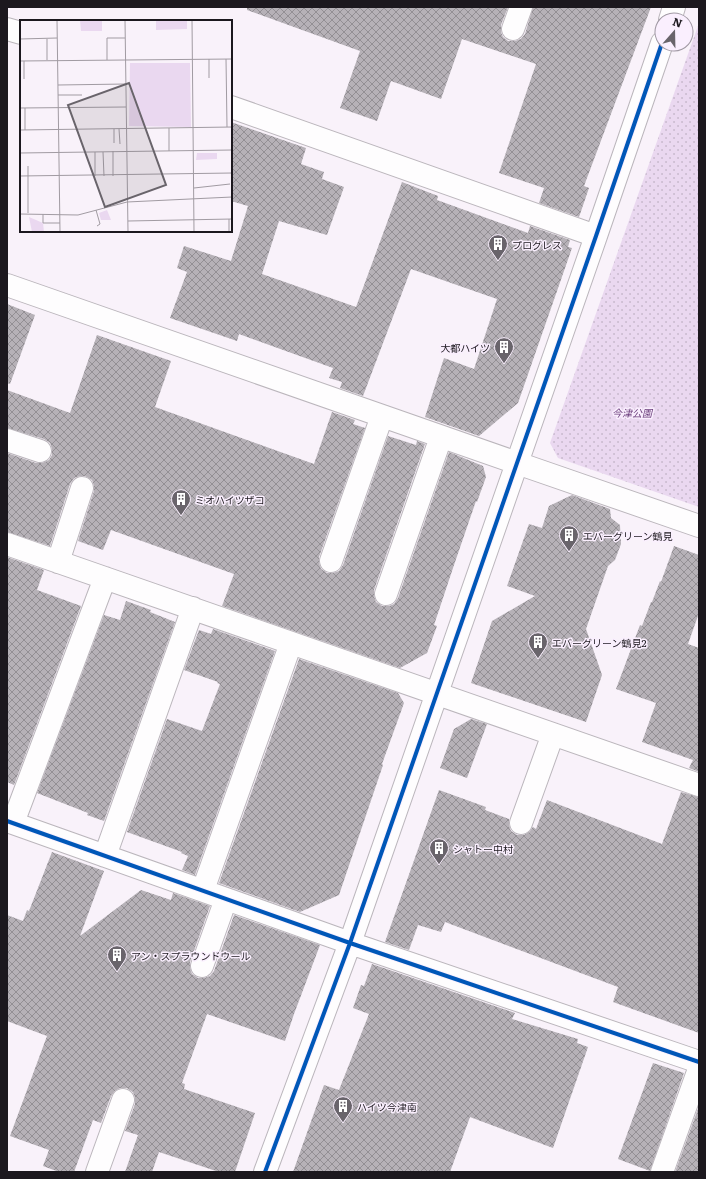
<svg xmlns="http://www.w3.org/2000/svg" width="706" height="1179" font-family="Literata,'Noto Sans JP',serif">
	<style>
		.park { fill: url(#park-dots) }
		.building { fill: url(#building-cross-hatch) }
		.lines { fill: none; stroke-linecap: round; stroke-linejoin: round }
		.minor-casing { stroke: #bbb6bc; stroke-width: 24 }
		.minor { stroke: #fefdfe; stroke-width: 22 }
		.cycleway-casing { stroke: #faeffe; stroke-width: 6 }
		.cycleway { stroke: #0057b8; stroke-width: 4 }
		.labels { text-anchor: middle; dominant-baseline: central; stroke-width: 3; stroke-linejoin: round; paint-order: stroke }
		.poi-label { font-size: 10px; fill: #1c181e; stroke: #faeffe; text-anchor: start }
		.park-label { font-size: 10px; font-style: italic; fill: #6b3e7c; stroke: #faeffe }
		.inset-road { fill: none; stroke: #a19ba2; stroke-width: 1 }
		.view { fill: #69646b; fill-opacity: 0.15; stroke: #69646b; stroke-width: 2 }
		.inset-edge { fill: none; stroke: #1c181e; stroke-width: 2 }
	</style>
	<defs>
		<pattern id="park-dots" width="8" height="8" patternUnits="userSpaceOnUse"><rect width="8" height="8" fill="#ead8f0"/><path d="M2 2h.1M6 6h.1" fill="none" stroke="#c8b9cd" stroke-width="1.8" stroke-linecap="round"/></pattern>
		<pattern id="building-cross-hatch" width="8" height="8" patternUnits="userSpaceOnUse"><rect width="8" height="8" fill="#b6b1b7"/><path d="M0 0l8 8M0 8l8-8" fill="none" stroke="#938f94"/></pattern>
	</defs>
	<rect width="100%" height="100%" fill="#f9f2fa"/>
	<path class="park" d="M699,23V507L558,458L550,443Z"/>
	<path class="building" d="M247,7H508L501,25V32L503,37L508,41H515L521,39L525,34L533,7H651L584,186L589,188L579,217L539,203L544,188L499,173L536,64L462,39L441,99L391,81L377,121L340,108L360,51L247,10Z
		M231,122L306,148L301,164L324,172L322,179L344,187L327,235L279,221L262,274L356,307L402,182L438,196L437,200L528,233L530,226L570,240L568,247L572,248L518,403L479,436L425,417L444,358L474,369L497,299L411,269L363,396L340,388L342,382L329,378L333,368L239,334L237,341L170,318L187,272L177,268L184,246L231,261L248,206L231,201Z
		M7,304L35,315L10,384L7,383Z
		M97,335L171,361L155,407L314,464L332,412L355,420L353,424L365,428L319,557V563L321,569L327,573H333L339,571L343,565L388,436L416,445L417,441L425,444L374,590V596L376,602L382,606H389L394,604L398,598L449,452L483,466L486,477L477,502L476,501L454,565L434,625L437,626L427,653L400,668L222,606L234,574L111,530L103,550L78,541L94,491V486L92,480L85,476H80L74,478L70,484L50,546L7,532V453L36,463H42L49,460L52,455V449L50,443L44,439L7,428V390L70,413Z
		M572,495L610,509L611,518L620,525L621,544L615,560L608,566L586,629L602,675L586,722L471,683L492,621L535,596L507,586L529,524L542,528L549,506Z
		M674,546L699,555V613L688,644L699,648V772L689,768L693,760L642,742L656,703L616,689L640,625L642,626L651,602H652L660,581L661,582Z
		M7,557L44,570L37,590L81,606L14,785L7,782Z
		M126,601L151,610L150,612L175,622L104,821L87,815L88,813L37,793L104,615L120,620Z
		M213,629L275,651L195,875L182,870L188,856L181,853L182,852L127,832L167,719L202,731L220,684L217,683L218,682L184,670L199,630L211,634Z
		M299,659L398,693L404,703L382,764L383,765L339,895L300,912L219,883Z
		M471,719L487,724L467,778L440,768L454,729Z
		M439,790L486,807L485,810L509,819V825L511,831L517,835H524L529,832L533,827L536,829L547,800L662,844L681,792L699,797V1033L613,1002L618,987L445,922L441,932L418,925L409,950L385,942Z
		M52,852L104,871L80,936L141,890L171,900L173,893L210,906L190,962V968L192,974L198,978H204L210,976L214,971L234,915L320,945L294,1014L285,1041L207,1014L182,1083L185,1084L184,1089L255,1113L235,1172H219L159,1152L152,1172H125L138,1135L125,1131L135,1104V1098L133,1092L127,1088H120L115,1091L111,1096L101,1123L93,1120L74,1172H59L43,1166L49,1150L10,1136L47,1036L7,1021V915L23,921L27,910L29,911Z
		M372,964L515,1013L512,1019L578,1039L577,1043L588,1047L553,1148L470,1117L450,1172H293L324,1085L339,1090L369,1014L353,1008L361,985L364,986Z
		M653,1063L684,1073L650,1171L618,1159Z
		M699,1106V1172H675Z"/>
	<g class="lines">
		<g class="minor-casing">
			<path id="minor" d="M670,20L674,7
				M7,29L21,33
				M513,29L521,7
				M231,107L596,236
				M7,285L517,463L699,526
				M7,440L40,451
				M7,544L699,785
				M331,561L382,416
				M58,562L82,488
				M386,594L441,437
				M7,821L350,943L699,1062
				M13,823L105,578
				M521,823L553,734
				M105,856L193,608
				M203,890L291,643
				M202,966L226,899
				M97,1172L123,1100
				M265,1172L350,943L596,236L662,43
				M662,1172L699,1069"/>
		</g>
		<use href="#minor" class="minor"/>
		<g class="cycleway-casing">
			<path id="cycleway" d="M7,821L350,943L699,1062
				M265,1172L350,943L596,236L662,43"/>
		</g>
		<use href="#cycleway" class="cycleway"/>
	</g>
	<defs>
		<g id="building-pin" transform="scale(1)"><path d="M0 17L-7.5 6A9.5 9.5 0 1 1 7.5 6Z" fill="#69646b" stroke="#faeffe"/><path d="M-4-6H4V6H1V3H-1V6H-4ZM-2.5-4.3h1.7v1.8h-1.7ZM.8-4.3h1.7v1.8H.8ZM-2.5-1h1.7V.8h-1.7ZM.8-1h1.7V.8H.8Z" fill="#fff"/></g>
	</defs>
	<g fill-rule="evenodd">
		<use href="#building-pin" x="498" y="244"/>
		<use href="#building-pin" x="504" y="347"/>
		<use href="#building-pin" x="181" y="499"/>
		<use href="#building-pin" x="569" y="535"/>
		<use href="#building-pin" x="538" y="642"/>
		<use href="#building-pin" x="439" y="848"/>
		<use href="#building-pin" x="117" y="955"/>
		<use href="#building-pin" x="343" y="1106"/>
	</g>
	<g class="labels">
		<g class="poi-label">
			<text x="512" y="244">プログレス</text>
			<text x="490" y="347" text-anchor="end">大都ハイツ</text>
			<text x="195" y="499">ミオハイツザコ</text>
			<text x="583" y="535">エバーグリーン鶴見</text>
			<text x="552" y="642">エバーグリーン鶴見2</text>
			<text x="453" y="848">シャトー中村</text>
			<text x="131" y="955">アン・スプラウンドウール</text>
			<text x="357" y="1106">ハイツ今津南</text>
		</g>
		<g class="park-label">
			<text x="632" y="412">今津公園</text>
		</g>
	</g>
	<g transform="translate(20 20)">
		<rect width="212" height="212" fill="#f9f2fa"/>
		<path d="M60,0H82V11H61ZM136,0H167V9L136,10Z" fill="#ead8f0"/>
		<path d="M9,197L23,203L24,212H12Z" fill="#ead8f0"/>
		<path d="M110,43H170L171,107L109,106Z" fill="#ead8f0"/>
		<path d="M197,133V139L176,140L177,133ZM87,190L91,200H81L79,193Z" fill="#ead8f0"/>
		<path class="inset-road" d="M37,0L40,212M105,0L108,212M172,0L174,212M0,19L37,18M27,19V40M189,39V58M206,39L207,107M87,40V18H105M0,41L212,39M4,41V59M38,65L106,64M38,75H62M0,88L106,87M5,88V110M149,108V131M94,109V123M99,109L100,124M0,110L212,107M93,131V156M83,132L84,156M0,133L212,130M8,146V193M0,156L212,153M75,156V132M174,168L210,164M76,190L80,204L77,206M0,194L58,195L107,182L212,177M23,194V203H40M209,199V212M108,201L212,199"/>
		<path class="view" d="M109,63L146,165L85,187L48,85Z"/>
		<rect width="212" height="212" class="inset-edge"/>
	</g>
	<rect width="706" height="1179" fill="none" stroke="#1c181e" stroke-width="16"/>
	<g transform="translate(674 32) rotate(20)"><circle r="19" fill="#faeffe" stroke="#a199a4"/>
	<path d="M0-3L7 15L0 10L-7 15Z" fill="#69646b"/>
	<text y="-6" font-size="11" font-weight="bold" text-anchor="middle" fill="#1c181e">N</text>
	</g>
</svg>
